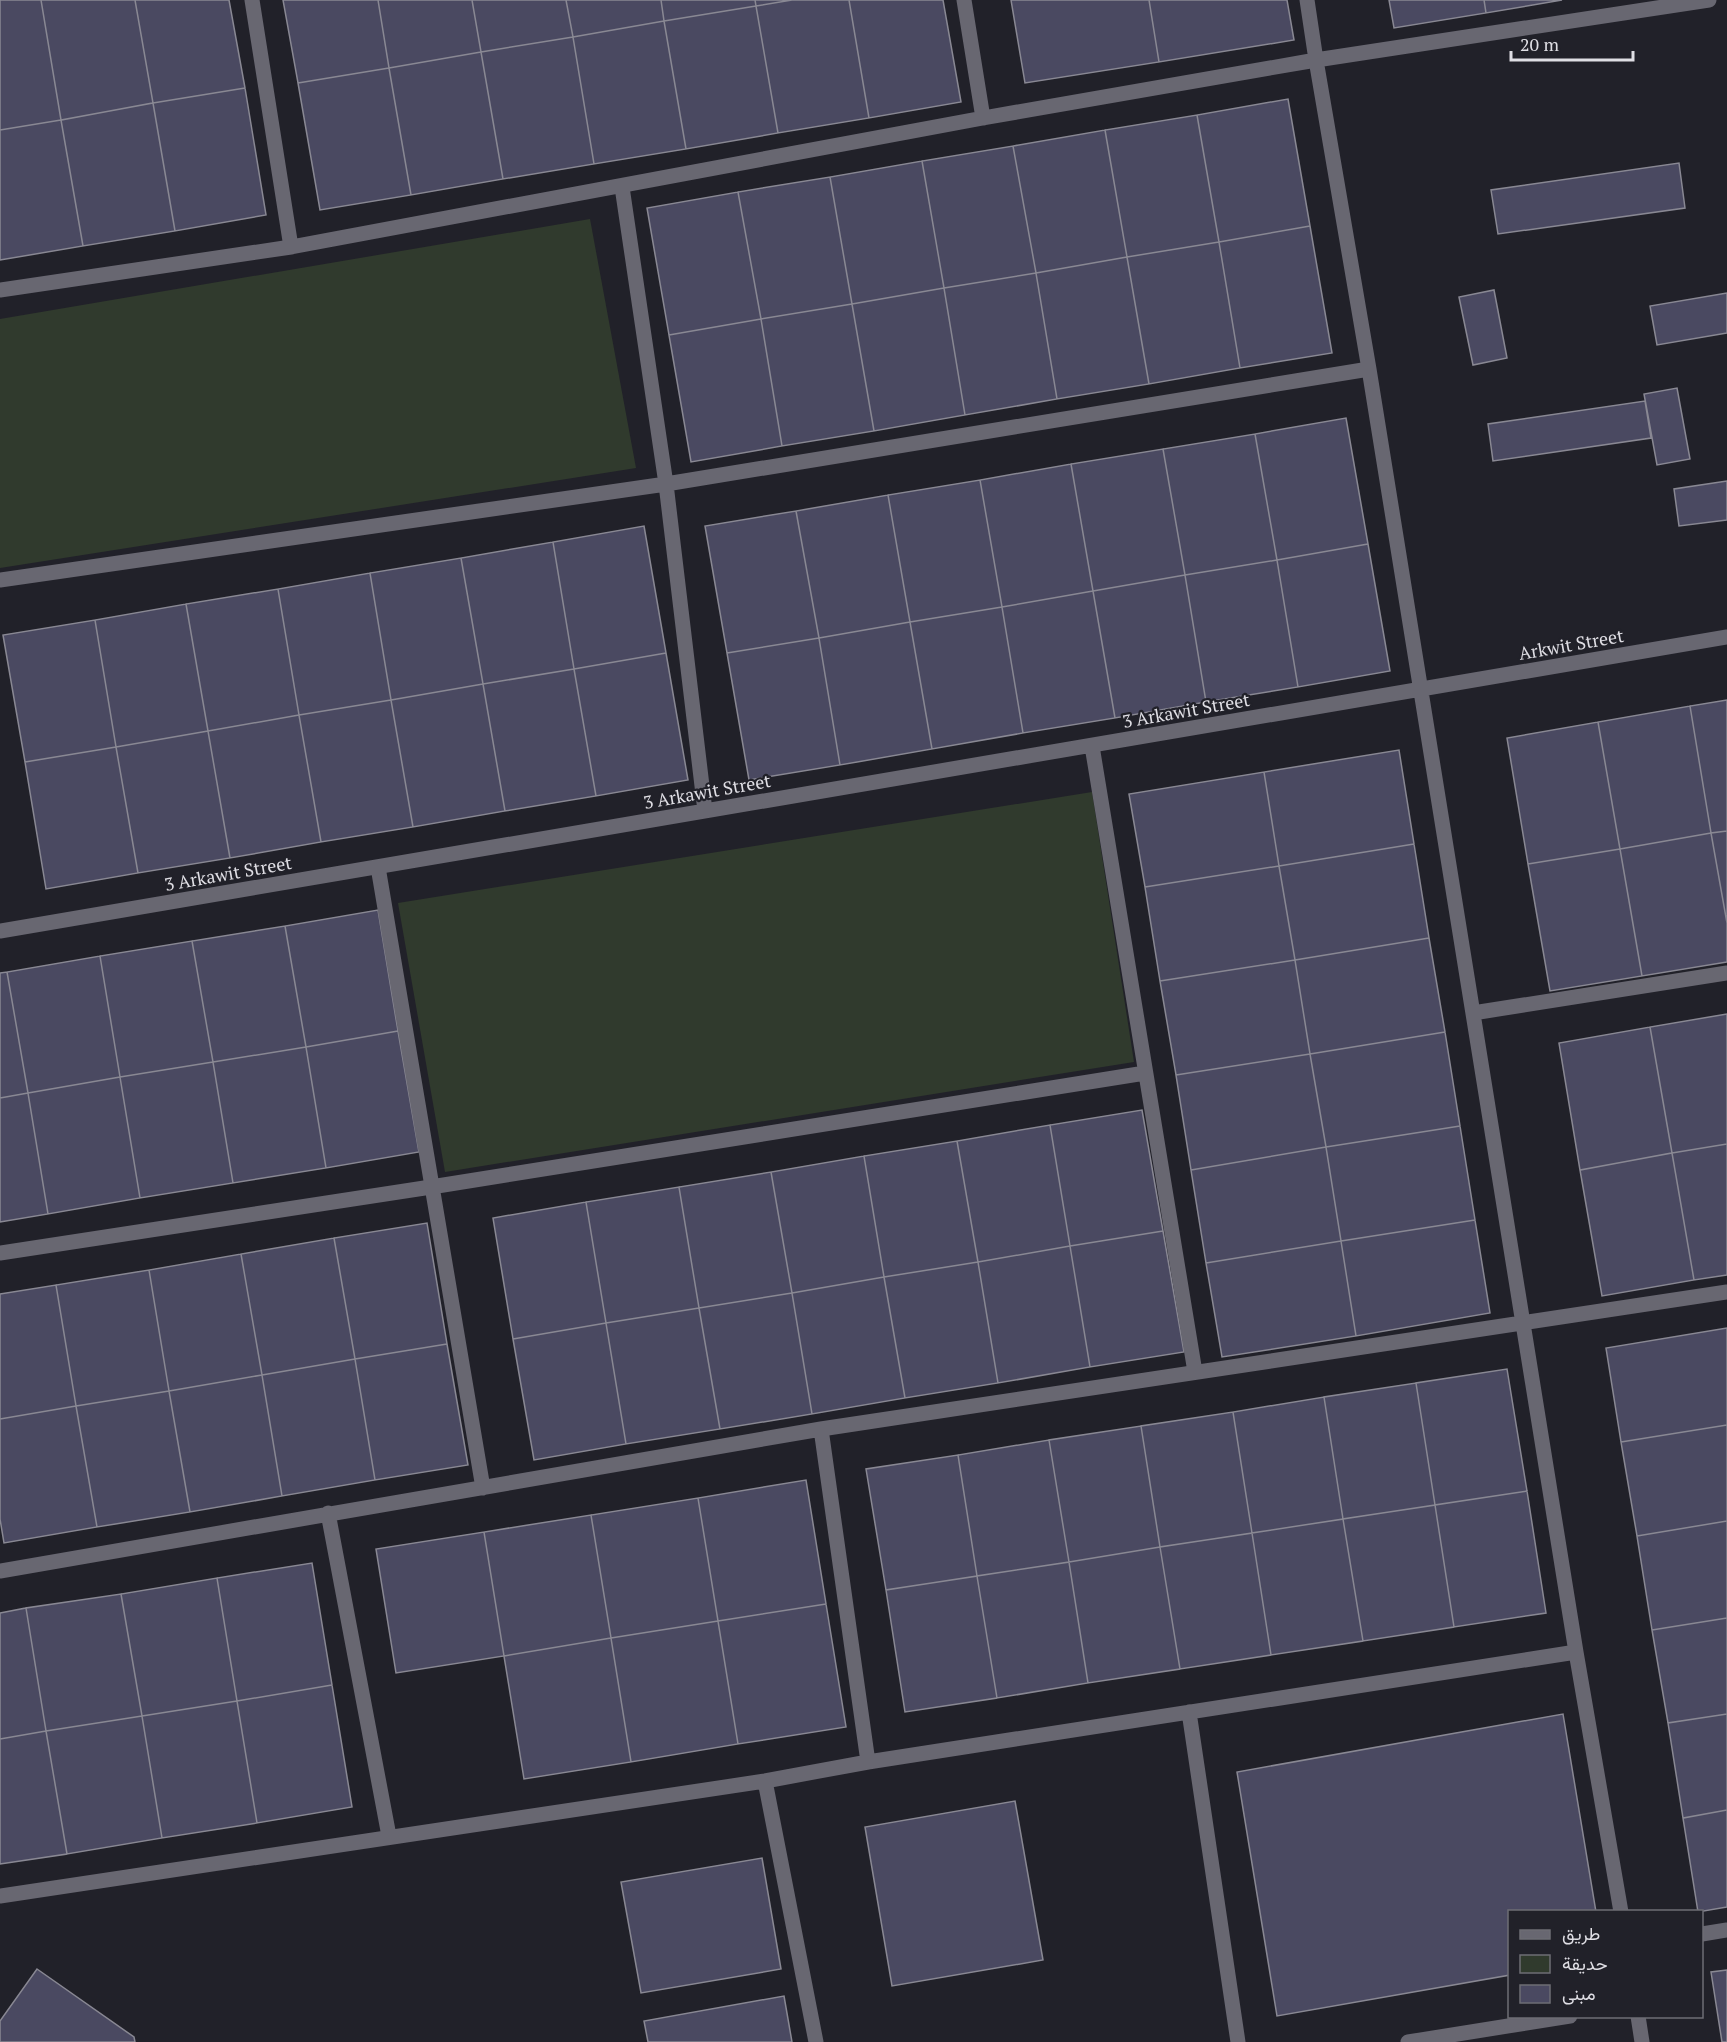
<svg xmlns="http://www.w3.org/2000/svg" width="1727" height="2042" font-family="'PT Serif',Vazirmatn,serif">
	<style>
		.green { fill: #303a2d }
		.building { fill: #4a4961; stroke: #898893; stroke-width: 1.5 }
		.lines { fill: none; stroke-linecap: round; stroke-linejoin: round }
		.minor { stroke: #686771; stroke-width: 15 }
		.labels { text-anchor: middle; dominant-baseline: central; stroke-width: 4.5; stroke-linejoin: round; paint-order: stroke }
		.street-label { font-size: 18px; fill: #dfdee4; stroke: #212129 }
	</style>
	<rect width="100%" height="100%" fill="#212129"/>
	<path class="green" d="M590,219L636,468L0,568V319Z
		M1092,792L1134,1062L445,1172L398,903Z"/>
	<path class="building" d="M0,0H41L61,120L0,130Z
		M41,0H135L153,103L61,120Z
		M135,0H229L245,88L153,103Z
		M283,0H378L389,68L298,83Z
		M378,0H472L481,52L389,68Z
		M472,0H566L573,37L481,52Z
		M566,0H661L664,21L573,37Z
		M661,0H755L756,6L664,21Z
		M755,0H792L756,6Z
		M792,0H849L869,118L778,133L756,6Z
		M849,0H943L961,102L869,118Z
		M1011,0H1149L1159,62L1025,83Z
		M1149,0H1287L1294,40L1159,62Z
		M1389,0H1484L1486,13L1394,28Z
		M1484,0H1562L1486,13Z
		M756,6L778,133L686,149L664,21Z
		M664,21L686,149L594,164L573,37Z
		M573,37L594,164L503,179L481,52Z
		M481,52L503,179L411,195L389,68Z
		M389,68L411,195L320,210L298,83Z
		M245,88L266,215L175,231L153,103Z
		M1288,99L1310,226L1219,242L1197,115Z
		M153,103L175,231L83,246L61,120Z
		M1197,115L1219,242L1127,257L1105,130Z
		M61,120L83,246L0,260V130Z
		M1105,130L1127,257L1036,273L1013,146Z
		M1013,146L1036,273L944,288L922,161Z
		M922,161L944,288L852,304L830,177Z
		M1679,163L1685,208L1498,234L1491,190Z
		M830,177L852,304L761,319L738,192Z
		M738,192L761,319L669,335L647,208Z
		M1310,226L1332,353L1240,368L1219,242Z
		M1219,242L1240,368L1149,384L1127,257Z
		M1127,257L1149,384L1057,399L1036,273Z
		M1036,273L1057,399L965,415L944,288Z
		M944,288L965,415L874,431L852,304Z
		M1494,290L1507,358L1473,365L1459,297Z
		M1727,293V333L1657,345L1650,306Z
		M852,304L874,431L782,446L761,319Z
		M761,319L782,446L691,462L669,335Z
		M1677,388L1690,459L1657,465L1644,394Z
		M1645,401L1651,438L1493,461L1488,424Z
		M1346,418L1368,544L1277,560L1255,434Z
		M1255,434L1277,560L1185,575L1163,449Z
		M1163,449L1185,575L1093,591L1071,464Z
		M1071,464L1093,591L1002,607L980,480Z
		M980,480L1002,607L910,622L888,495Z
		M1727,481V520L1679,526L1674,489Z
		M888,495L910,622L819,638L796,511Z
		M796,511L819,638L727,653L705,526Z
		M644,526L666,653L574,669L553,542Z
		M553,542L574,669L483,684L461,558Z
		M1368,544L1390,671L1298,687L1277,560Z
		M461,558L483,684L391,700L370,573Z
		M1277,560L1298,687L1206,702L1185,575Z
		M370,573L391,700L299,715L278,589Z
		M1185,575L1206,702L1115,718L1093,591Z
		M278,589L299,715L208,731L186,604Z
		M1093,591L1115,718L1023,733L1002,607Z
		M186,604L208,731L116,747L95,620Z
		M1002,607L1023,733L932,749L910,622Z
		M95,620L116,747L25,762L3,635Z
		M910,622L932,749L840,765L819,638Z
		M819,638L840,765L749,780L727,653Z
		M666,653L688,780L596,796L574,669Z
		M574,669L596,796L505,811L483,684Z
		M483,684L505,811L413,827L391,700Z
		M391,700L413,827L321,842L299,715Z
		M1727,700V831L1711,833L1690,706Z
		M1690,706L1711,833L1620,849L1598,722Z
		M299,715L321,842L230,858L208,731Z
		M1598,722L1620,849L1528,864L1507,738Z
		M208,731L230,858L138,873L116,747Z
		M116,747L138,873L46,889L25,762Z
		M1399,750L1414,844L1279,866L1264,772Z
		M1264,772L1279,866L1145,887L1129,794Z
		M1727,831V923L1711,833Z
		M1711,833L1727,923V962L1642,976L1620,849Z
		M1414,844L1429,938L1295,960L1279,866Z
		M1620,849L1642,976L1550,991L1528,864Z
		M1279,866L1295,960L1160,981L1145,887Z
		M378,910L398,1031L306,1047L285,926Z
		M285,926L306,1047L213,1062L192,941Z
		M1429,938L1445,1032L1310,1054L1295,960Z
		M192,941L213,1062L120,1077L100,956Z
		M100,956L120,1077L28,1093L7,972Z
		M1295,960L1310,1054L1176,1075L1160,981Z
		M7,972L28,1093L0,1098V973Z
		M1727,1014V1144L1672,1153L1650,1027Z
		M1650,1027L1672,1153L1580,1170L1559,1043Z
		M398,1031L419,1152L326,1168L306,1047Z
		M1445,1032L1460,1126L1326,1147L1310,1054Z
		M306,1047L326,1168L233,1183L213,1062Z
		M1310,1054L1326,1147L1191,1170L1176,1075Z
		M213,1062L233,1183L140,1198L120,1077Z
		M120,1077L140,1198L48,1214L28,1093Z
		M28,1093L48,1214L0,1222V1098Z
		M1142,1110L1163,1231L1070,1246L1050,1125Z
		M1050,1125L1070,1246L978,1262L957,1141Z
		M1460,1126L1475,1220L1341,1241L1326,1147Z
		M957,1141L978,1262L884,1277L864,1156Z
		M1727,1144V1275L1694,1280L1672,1153Z
		M1326,1147L1341,1241L1206,1263L1191,1170Z
		M1672,1153L1694,1280L1602,1296L1580,1170Z
		M864,1156L884,1277L792,1293L771,1172Z
		M771,1172L792,1293L699,1308L679,1187Z
		M679,1187L699,1308L606,1323L586,1202Z
		M586,1202L606,1323L513,1339L493,1218Z
		M1475,1220L1490,1313L1356,1336L1341,1241Z
		M427,1223L447,1344L355,1359L334,1238Z
		M1163,1231L1184,1352L1090,1367L1070,1246Z
		M334,1238L355,1359L262,1375L241,1254Z
		M1341,1241L1356,1336L1222,1357L1206,1263Z
		M1070,1246L1090,1367L998,1383L978,1262Z
		M241,1254L262,1375L169,1391L149,1270Z
		M978,1262L998,1383L905,1398L884,1277Z
		M149,1270L169,1391L76,1406L56,1285Z
		M884,1277L905,1398L812,1414L792,1293Z
		M56,1285L76,1406L0,1419V1294Z
		M792,1293L812,1414L720,1429L699,1308Z
		M699,1308L720,1429L626,1444L606,1323Z
		M606,1323L626,1444L534,1460L513,1339Z
		M1727,1328V1425L1621,1442L1606,1348Z
		M447,1344L468,1465L375,1480L355,1359Z
		M355,1359L375,1480L282,1496L262,1375Z
		M1507,1369L1527,1491L1435,1505L1416,1383Z
		M262,1375L282,1496L190,1512L169,1391Z
		M1416,1383L1435,1505L1343,1519L1324,1397Z
		M169,1391L190,1512L97,1527L76,1406Z
		M1324,1397L1343,1519L1252,1533L1233,1412Z
		M76,1406L97,1527L4,1543L0,1519V1419Z
		M1233,1412L1252,1533L1160,1547L1141,1426Z
		M1727,1425V1521L1637,1536L1621,1442Z
		M1141,1426L1160,1547L1069,1562L1049,1440Z
		M1049,1440L1069,1562L977,1576L958,1455Z
		M958,1455L977,1576L886,1590L866,1469Z
		M806,1480L826,1604L718,1621L698,1498Z
		M1527,1491L1546,1613L1454,1627L1435,1505Z
		M698,1498L718,1621L611,1638L591,1515Z
		M1435,1505L1454,1627L1363,1641L1343,1519Z
		M591,1515L611,1638L504,1656L484,1532Z
		M1343,1519L1363,1641L1271,1655L1252,1533Z
		M1727,1521V1618L1652,1630L1637,1536Z
		M484,1532L504,1656L396,1673L376,1549Z
		M1252,1533L1271,1655L1180,1669L1160,1547Z
		M1160,1547L1180,1669L1088,1683L1069,1562Z
		M1069,1562L1088,1683L997,1698L977,1576Z
		M312,1563L332,1685L237,1701L217,1578Z
		M977,1576L997,1698L905,1712L886,1590Z
		M217,1578L237,1701L142,1716L121,1594Z
		M121,1594L142,1716L46,1731L26,1608Z
		M826,1604L846,1727L738,1744L718,1621Z
		M26,1608L46,1731L0,1739V1613Z
		M1727,1618V1714L1668,1723L1652,1630Z
		M718,1621L738,1744L631,1762L611,1638Z
		M611,1638L631,1762L524,1779L504,1656Z
		M332,1685L352,1807L257,1823L237,1701Z
		M237,1701L257,1823L162,1838L142,1716Z
		M1563,1714L1596,1912H1510V1975L1277,2016L1237,1772Z
		M1727,1714V1810L1683,1818L1668,1723Z
		M142,1716L162,1838L67,1854L46,1731Z
		M46,1731L67,1854L0,1864V1739Z
		M1015,1801L1043,1960L892,1986L865,1827Z
		M1727,1810V1907L1698,1912L1683,1818Z
		M762,1858L781,1969L641,1993L621,1882Z
		M37,1969L134,2037L135,2042H0V2021Z
		M1727,1970V2042H1722L1711,1972Z
		M784,1996L792,2042H648L644,2021Z"/>
	<g class="lines">
		<path class="minor" d="M252,0L291,247
			M964,0L983,118
			M1307,0L1316,60L1369,369L1576,1652L1621,1912
			M622,187L666,484L705,811
			M0,290L291,247L983,118L1316,60L1709,0
			M0,580L666,484L1369,369
			M1092,746L1195,1372
			M378,867L483,1488
			M0,931L1727,637
			M1473,1013L1727,973
			M0,1253L431,1187L1145,1073
			M821,1429L868,1762
			M328,1513L389,1836
			M0,1571L821,1429L1727,1292
			M1189,1712L1238,2042
			M765,1781L816,2042
			M0,1896L765,1781L868,1762L1576,1652
			M1702,1934L1727,1930
			M1638,2016L1642,2042
			M1408,2042L1570,2016"/>
	</g>
	<g class="labels">
		<g class="street-label">
			<text transform="translate(1571 644) rotate(-10)">Arkwit Street</text>
			<text transform="translate(1186 710) rotate(-10)">3 Arkawit Street</text>
			<text transform="translate(707 791) rotate(-10)">3 Arkawit Street</text>
			<text transform="translate(228 873) rotate(-10)">3 Arkawit Street</text>
		</g>
	</g>
	<rect x="1508" y="1910" width="195" height="108" fill="#212129" stroke="#6d6d74" stroke-width="1.5"/>
	<rect x="1520" y="1930" width="30" height="9" fill="#686771" stroke="#6d6d74" stroke-width="1.5"/>
	<text x="1562" y="1940" font-size="18" fill="#dfdee4">طريق</text>
	<rect x="1520" y="1955" width="30" height="18" fill="#303a2d" stroke="#6d6d74" stroke-width="1.5"/>
	<text x="1562" y="1970" font-size="18" fill="#dfdee4">حديقة</text>
	<rect x="1520" y="1985" width="30" height="18" fill="#4a4961" stroke="#6d6d74" stroke-width="1.5"/>
	<text x="1562" y="2000" font-size="18" fill="#dfdee4">مبنى</text>
	<path d="M1511 51v9h122v-9" fill="none" stroke="#dfdee4" stroke-width="3"/>
	<text x="1520" y="51" font-size="18" fill="#dfdee4" stroke="#212129" stroke-width="4.5" paint-order="stroke">20 m</text>
</svg>
